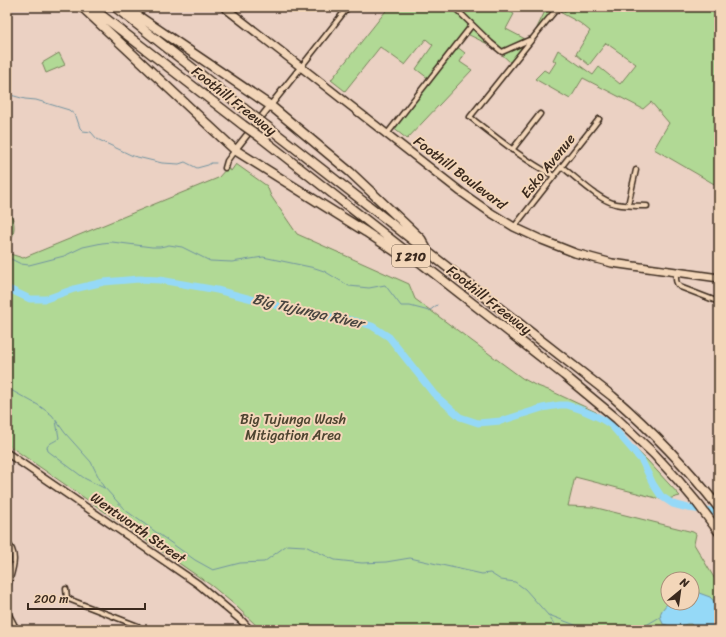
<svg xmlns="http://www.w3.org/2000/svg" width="726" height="637" font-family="Sriracha,sans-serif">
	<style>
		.green { fill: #b1d995; stroke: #76825a; fill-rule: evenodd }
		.water { fill: #95d9f7; stroke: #7193a0 }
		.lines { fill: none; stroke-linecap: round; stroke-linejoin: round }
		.stream { stroke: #7193a0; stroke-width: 1 }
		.river { stroke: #95d9f7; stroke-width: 7 }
		.minor-casing { stroke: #3b2a1e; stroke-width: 7 }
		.tertiary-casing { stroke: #3b2a1e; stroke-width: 8 }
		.secondary-casing { stroke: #3b2a1e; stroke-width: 9 }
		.primary-casing { stroke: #3b2a1e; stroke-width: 10 }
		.motorway-casing { stroke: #3b2a1e; stroke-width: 11 }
		.minor { stroke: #f3d6b9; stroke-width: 4 }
		.tertiary { stroke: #f3d6b9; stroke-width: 5 }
		.secondary { stroke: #f3d6b9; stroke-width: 6 }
		.primary { stroke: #f3d6b9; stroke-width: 7 }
		.motorway { stroke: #f3d6b9; stroke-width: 8 }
		.motorway-bridge-casing { stroke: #3b2a1e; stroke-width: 11; stroke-linecap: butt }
		.motorway-bridge { stroke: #f3d6b9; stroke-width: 8 }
		.labels { text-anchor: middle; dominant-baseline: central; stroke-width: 4; stroke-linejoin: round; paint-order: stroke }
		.shield { fill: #f3d6b9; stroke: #725e4c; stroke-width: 1 }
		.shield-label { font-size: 13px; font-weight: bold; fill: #3b2a1e }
		.street-label { font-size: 14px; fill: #3b2a1e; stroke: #f3d6b9 }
		.park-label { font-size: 14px; fill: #4d4430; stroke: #f3d6b9 }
		.water-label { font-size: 15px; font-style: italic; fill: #48443f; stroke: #f3d6b9 }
	</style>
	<rect width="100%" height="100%" fill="#ebd1c3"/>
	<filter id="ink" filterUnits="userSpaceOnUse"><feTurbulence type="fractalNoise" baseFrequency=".025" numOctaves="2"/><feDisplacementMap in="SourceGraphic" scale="8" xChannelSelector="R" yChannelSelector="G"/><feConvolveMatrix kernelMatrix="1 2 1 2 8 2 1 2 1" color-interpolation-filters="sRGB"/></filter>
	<g filter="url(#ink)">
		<path class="green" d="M389,7H502L514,14L506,29L529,41L512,64L494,47L463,32L456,46L465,53L460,62L472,70L407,139L392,127L429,79L416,69L433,45L426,39L405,65L380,47L345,91L331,80Z
			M547,7H719V180L716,185L654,149L669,123L651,102L643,109L583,78L570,99L535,79L544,70L549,73L556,62L553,60L558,50L593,75L599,67L620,84L636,64L606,43L589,65L576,54L590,31L580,23L556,10L549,15L536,30Z
			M59,53L65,65L46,73L42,63Z
			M236,164L267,186L271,196L297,234L409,284L415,299L522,378L535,385L551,391L596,412L647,460L680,496L664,500L575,477L568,506L593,507L693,532L696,534L694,544L719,586V630H261L236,606L212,586L8,445L7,444V253L23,258L218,178L227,168L231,171ZM668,579H692V603H668Z
			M7,214L12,217C16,226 14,238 7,246Z"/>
		<path class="water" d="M692,587L699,593L710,597L719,607V630L696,629L691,624H687L680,626H670L663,624C658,613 661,611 668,603H692Z"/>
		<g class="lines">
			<path class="stream" d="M7,94L25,99L36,100L69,110L76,116L80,128L83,131L91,132L97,139L133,156L162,163L179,164L185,162L197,168L208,165L211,163H216
				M7,257L21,264L29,265L64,256L83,247L102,243L112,242L152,247H160L169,245L182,247L210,261L232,262L263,257L315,268L324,271L349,286L369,288L385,285L401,306H410L429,311L437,305
				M7,388L38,405L52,415L65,433L91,462L103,486L125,510L195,560L213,570L240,563L264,562L287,545L305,546L335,560L362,563L386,562L410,558L482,574L490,573L501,580L515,582L525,589L548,615L558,630
				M56,421L59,438C55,442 50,442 47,447L48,451L84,478L104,488
				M719,590V592
				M549,615L588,630
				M638,630L660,617"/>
			<path class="river" d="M7,290H11L30,299H46L74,289L104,282L139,279L160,280L217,290L305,313L356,321L372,326L389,337L434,394L460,417L478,423L501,421L542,408L560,405H567L582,410L600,418L611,425L642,461L653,484L661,496L673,504L688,508L719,512"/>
			<g class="minor-casing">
				<path id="minor" d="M454,7L491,43L502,52L529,40
					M301,67L348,7
					M387,134L472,25
					M512,150L540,114
					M562,167C577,178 598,200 616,204C626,206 637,206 647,206
					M225,168L227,161L235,150
					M554,176C524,160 497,138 470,117L545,23L555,11L566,7
					M628,205L636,170
					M514,227L599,119
					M676,272C676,278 675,283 680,287L719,302
					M7,543C21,555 10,575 7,590
					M66,589L67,598L71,600L138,626L140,630
					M7,611L17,630"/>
			</g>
			<g class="tertiary-casing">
				<path id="tertiary" d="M235,150L301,67"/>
			</g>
			<g class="secondary-casing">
				<path id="secondary" d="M7,453L198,584L242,621L250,630"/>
			</g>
			<g class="primary-casing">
				<path id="primary" d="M224,7L461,192L488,211L514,227L542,240L575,253L612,263L719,278"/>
			</g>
			<g class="motorway-casing">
				<path id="motorway" d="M82,7L235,150L366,232L396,252L408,257
					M91,7L243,125
					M115,7L251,114
					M125,7L271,106L350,172L421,239L426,248
					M268,127L612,396C651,430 687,467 719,508
					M260,137L564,375L617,419L654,454L677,479L698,504L719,532"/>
			</g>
			<use href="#minor" class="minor"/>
			<use href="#tertiary" class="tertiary"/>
			<use href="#secondary" class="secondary"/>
			<use href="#primary" class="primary"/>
			<use href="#motorway" class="motorway"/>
			<g class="motorway-bridge-casing">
				<path id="motorway-bridge" d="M251,114L268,127
					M243,125L260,137"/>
			</g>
			<use href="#motorway-bridge" class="motorway-bridge"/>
		</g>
	</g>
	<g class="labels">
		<rect class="shield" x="392" y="245" width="38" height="22" rx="3"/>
		<g class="shield-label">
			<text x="411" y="256">I 210</text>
		</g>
		<g class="street-label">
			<text transform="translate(234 101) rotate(38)">Foothill Freeway</text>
			<text transform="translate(548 166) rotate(-51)">Esko Avenue</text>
			<text transform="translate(460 173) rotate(37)">Foothill Boulevard</text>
			<text transform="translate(489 300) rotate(38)">Foothill Freeway</text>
			<text transform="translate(138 528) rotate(35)">Wentworth Street</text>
		</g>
		<g class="park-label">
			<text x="293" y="419">Big Tujunga Wash<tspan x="293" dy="16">Mitigation Area</tspan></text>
		</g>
		<g class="water-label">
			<text transform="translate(308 311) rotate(13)">Big Tujunga River</text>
		</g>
	</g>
	<rect width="726" height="637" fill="none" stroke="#f3d6b9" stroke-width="24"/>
	<rect x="12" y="12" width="702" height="613" fill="none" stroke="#3b2a1e" stroke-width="1.5" filter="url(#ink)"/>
	<g transform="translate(680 591) rotate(29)"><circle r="19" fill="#f3d6b9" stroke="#a9917b"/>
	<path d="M0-3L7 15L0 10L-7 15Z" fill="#3b2a1e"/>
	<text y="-6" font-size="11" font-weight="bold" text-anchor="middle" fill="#3b2a1e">N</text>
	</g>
	<path d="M28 603v6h117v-6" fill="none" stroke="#3b2a1e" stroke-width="2"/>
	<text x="34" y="603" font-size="12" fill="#3b2a1e" stroke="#f3d6b9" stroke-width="3" paint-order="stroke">200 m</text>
</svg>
